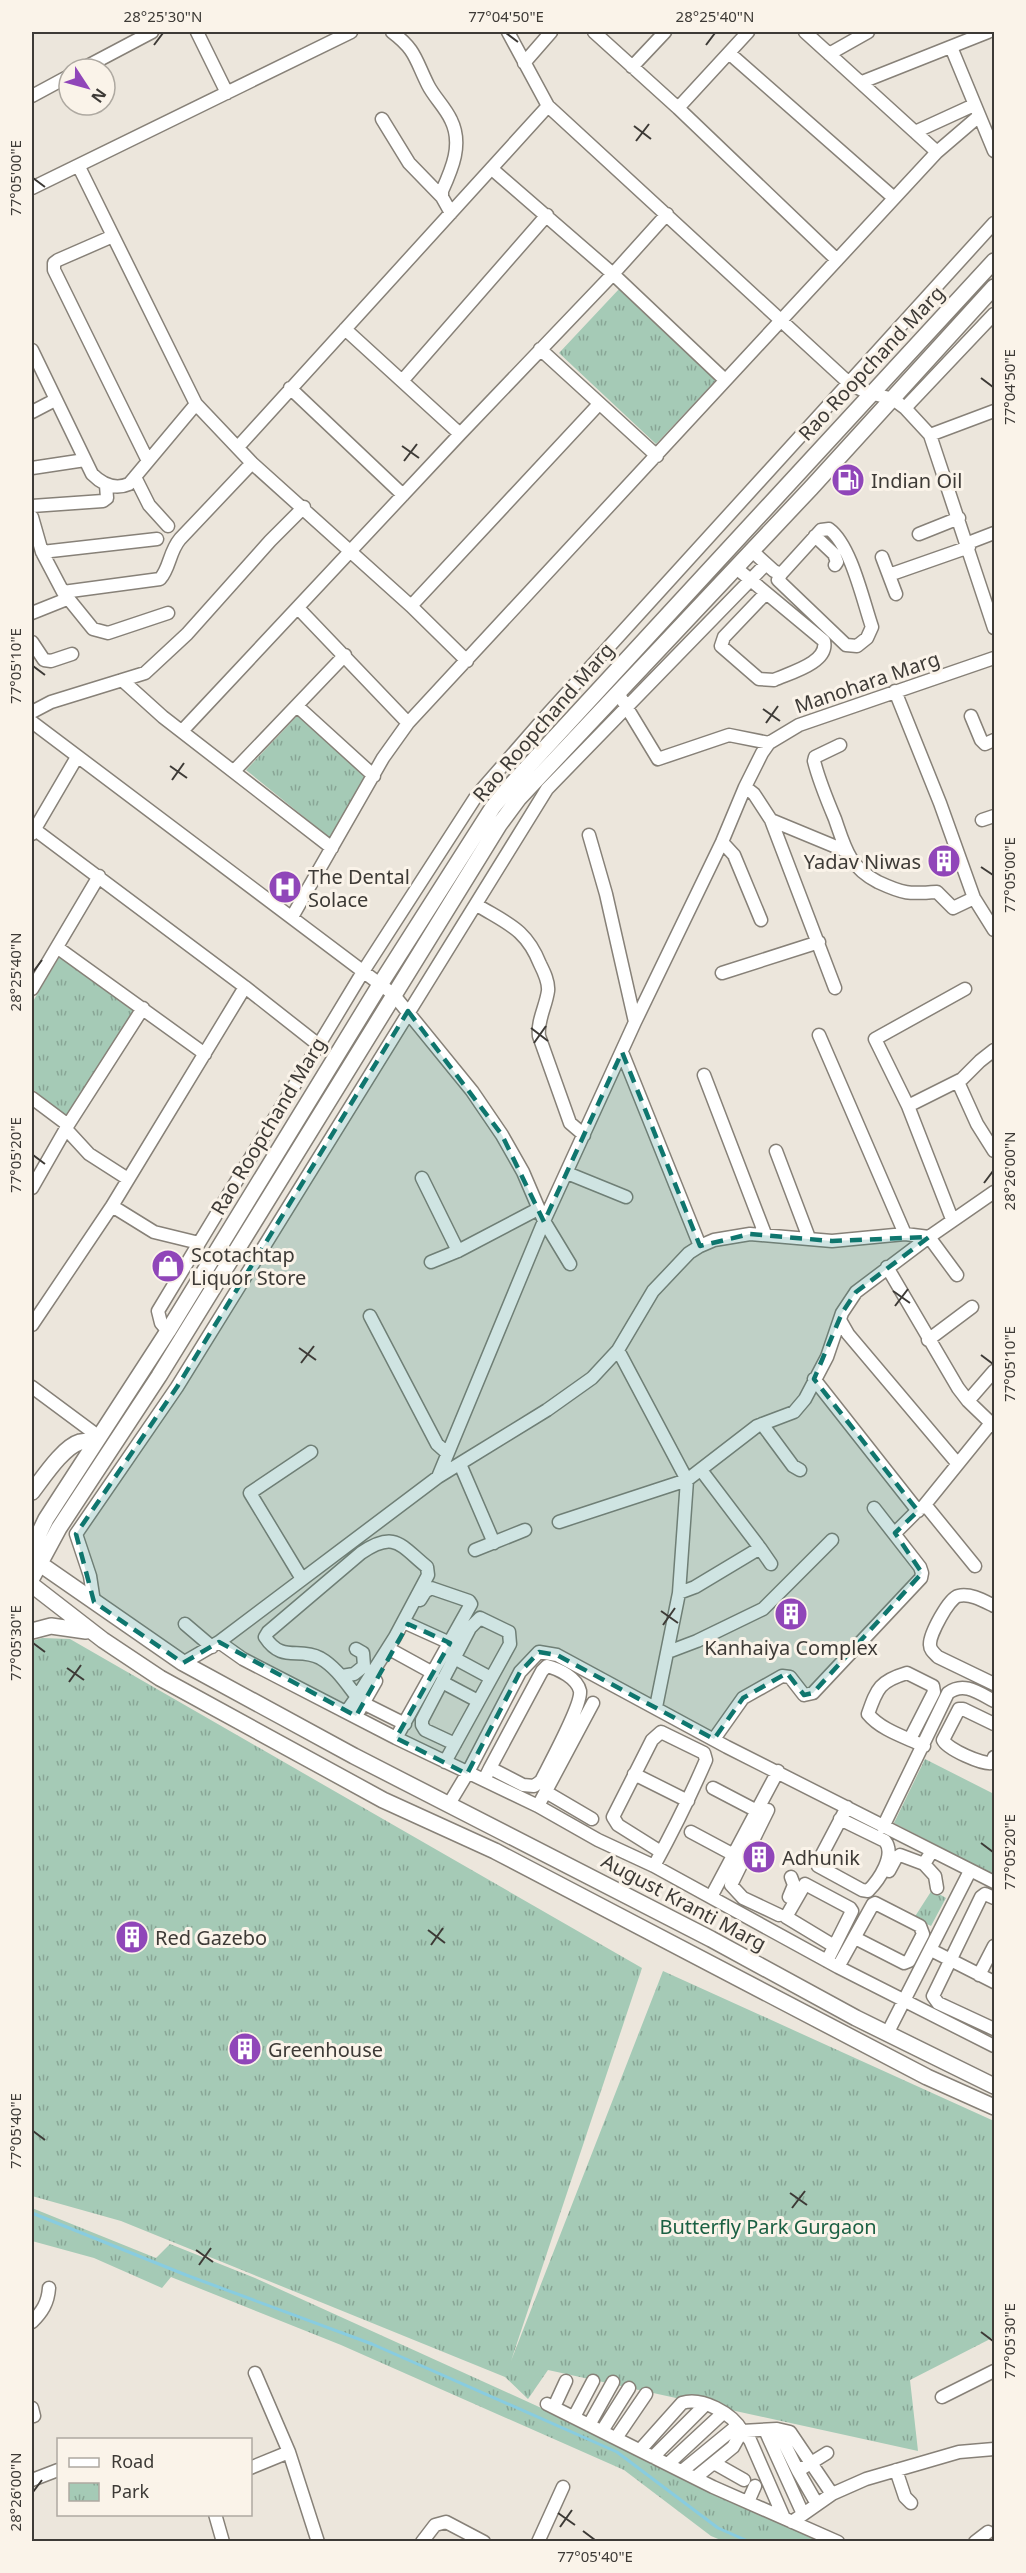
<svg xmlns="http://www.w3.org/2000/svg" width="1026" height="2573" font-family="'Noto Sans',sans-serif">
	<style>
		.park { fill: url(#park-tufts) }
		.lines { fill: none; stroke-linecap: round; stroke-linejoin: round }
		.stream { stroke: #88cce0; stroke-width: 3 }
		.minor-casing { stroke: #878178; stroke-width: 15 }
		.major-casing { stroke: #878178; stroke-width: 18 }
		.minor { stroke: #fff; stroke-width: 12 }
		.major { stroke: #fff; stroke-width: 15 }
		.marked { fill: #0f766e; fill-opacity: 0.2; stroke: #0f766e; stroke-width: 4.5; stroke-dasharray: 12 8; stroke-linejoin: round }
		.ticks { fill: none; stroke: #3d3a36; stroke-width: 2 }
		.labels { text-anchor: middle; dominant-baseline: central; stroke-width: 6; stroke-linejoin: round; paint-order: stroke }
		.street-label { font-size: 20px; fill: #3d3a36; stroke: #faf3e9 }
		.poi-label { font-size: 20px; fill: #3d3a36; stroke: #faf3e9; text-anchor: start }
		.park-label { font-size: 20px; fill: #1b6043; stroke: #faf3e9 }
		.neatline { fill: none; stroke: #3d3a36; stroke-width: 2 }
		.ticks-label { font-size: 15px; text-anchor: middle; fill: #3d3a36 }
	</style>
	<defs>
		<pattern id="park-tufts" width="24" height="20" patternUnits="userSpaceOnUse" patternTransform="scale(1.5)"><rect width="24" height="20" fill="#a5cab6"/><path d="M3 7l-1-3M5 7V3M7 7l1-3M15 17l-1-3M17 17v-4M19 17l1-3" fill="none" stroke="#88a595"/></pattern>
	</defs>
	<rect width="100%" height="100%" fill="#ece6dc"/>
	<path class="park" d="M620,288L717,379L656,444L559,353Z
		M298,715L366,777L330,838L246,770Z
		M60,956L134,1011L67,1116L32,1089V1003Z
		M42,1638L70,1639L642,1968L511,2361L663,1971L994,2121V2337L910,2380L918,2451L548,2370L528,2399L505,2377L121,2221L32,2196V1641Z
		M925,1759L994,1794V1875L894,1823Z
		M932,1890L946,1898L931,1926L914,1918Z
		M32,2208L156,2258L170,2244L255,2278L537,2406L825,2541H723L711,2536L624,2470L341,2345L171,2277L162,2288L94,2258L32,2241Z"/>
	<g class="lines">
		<path class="stream" d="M32,2213L186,2275L372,2344L617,2452L718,2528L750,2542"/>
		<g class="minor-casing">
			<path id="minor" d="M197,32L227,93
				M392,32C416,50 415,59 428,85C434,97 445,107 451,120C463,144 452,169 442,191V197L451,213
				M508,32L548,106L850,384L866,392L893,399L905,408L930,435L994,628
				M594,32L678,108L837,260
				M805,32L937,152
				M951,47L994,151
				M729,53L894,198
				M829,54L868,32
				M524,63L551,32
				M632,67L665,32
				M82,69L152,32
				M862,82L988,32
				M32,96L69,76
				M678,108L748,32
				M382,119L409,163L442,197
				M915,132L974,105
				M79,167L196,404L252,463L411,606L467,661
				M492,169L613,274L725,380
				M32,188L351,32
				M113,236L58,260L54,263V270L148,461
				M345,329L460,434
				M540,349L657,456
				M32,350L92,474C103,485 115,490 129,484L196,404
				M402,381L547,215
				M290,388L403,495
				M905,408L994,314
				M32,412L55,400
				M930,435L994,411
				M238,447L548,106
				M32,468L85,460
				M135,477L149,505L168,526
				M32,506L103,501L107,498L106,485
				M32,517L42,552L63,592L93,629L108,633L168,613
				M919,534L959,518
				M815,536L834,554L837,562L835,565
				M968,543L994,533
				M751,550L774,571L781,574L821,530L829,529C851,545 863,601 872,627L867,638L857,646L846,645L778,580L781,574
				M42,552L157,539
				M882,557L896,594
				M735,567L824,641C829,663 789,673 774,680L759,679L721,646L724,637L766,593
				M889,575L969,547
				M63,592L160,579C170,568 169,552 180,539L252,463
				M411,606L599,404
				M298,608L408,723
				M32,613L67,599
				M32,642L44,660L51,661L72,654
				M122,680L163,717L332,848
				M895,691L940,803L974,898
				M618,693L658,759L729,735L769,743
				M297,706L374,776
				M32,712L51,702L145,673L187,634L270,541L304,507
				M971,716L981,740L985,744L994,740
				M32,722L393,994L472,1091L502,1135L523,1172L544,1221L570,1264
				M182,731L460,434L613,274L667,214
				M840,745L815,757L814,761C819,781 827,800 835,819C845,848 849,867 878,882C904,894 908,894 937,892L953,908L974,898L994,930
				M234,771L345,655
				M745,787L754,794L771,820L846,851
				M771,820L835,988
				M982,820L994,816
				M34,829L245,987L320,1046
				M32,834L77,757
				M589,835L606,894L635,1022
				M722,842L734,855L761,920
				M477,905C508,924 526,929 540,964C544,972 549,982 548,991C546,1006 537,1021 539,1036L570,1123L584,1135
				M292,917L383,758L408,723L937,152L979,116
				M58,948L205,1054
				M722,973L819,942
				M32,989L99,876
				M819,1035L905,1234
				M622,1052L700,1246
				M704,1075L765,1234
				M958,1082L977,1124L994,1151
				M32,1098L68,1125
				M908,1106L962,1079L980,1061L994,1050
				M66,1129L89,1154L128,1179
				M776,1151L809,1238
				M567,1173L626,1197
				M422,1178L458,1251
				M32,1188L68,1125L143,1008
				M112,1206L154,1232L199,1243
				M952,1219L908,1106L875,1039L965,989
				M431,1262L458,1251L538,1209
				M887,1267L958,1388L968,1401L994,1426
				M370,1316L437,1444L447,1453
				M840,1320L848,1334L957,1463
				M32,1325L112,1206L245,987
				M168,1331L161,1323L158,1311L364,970L477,795L546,716L994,223
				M928,1340L972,1307
				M618,1350L687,1480L679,1593L656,1707
				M814,1379L918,1511
				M32,1387L98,1436
				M968,1401L994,1371
				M762,1424L793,1466L800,1470
				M460,1464L494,1543
				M438,1477L544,1221L635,1022L722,842L745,787L762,753L769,743L799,725L994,658
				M923,1507L991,1423
				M559,1522L687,1480L757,1426L794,1412L805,1399L827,1357L842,1313L856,1292L929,1237L957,1275
				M895,1533L920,1508L927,1507L975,1566
				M760,1548L771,1564
				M475,1550L525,1530
				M302,1579L250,1493L311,1452
				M679,1593L695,1587L760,1548L701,1470
				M94,1602L90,1576L76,1534L177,1387L547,789L766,564
				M994,1606C984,1601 971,1593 958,1596C949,1598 929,1635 930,1645C930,1650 934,1653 938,1657L994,1684
				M185,1624L212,1647
				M408,1624L450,1643
				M219,1642L243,1659L396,1738L538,1806L598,1840L654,1866L838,1967L994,2046
				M393,1651L433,1673
				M668,1652L697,1641L763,1609L832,1540
				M454,1658L491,1678
				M183,1663L219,1642L438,1477L547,1410L592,1378L618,1350L653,1291L689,1253L700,1246L714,1240L750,1234L832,1241L905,1234L929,1237L994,1192
				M342,1676L354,1674L364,1666L363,1653L356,1649
				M442,1682L478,1701
				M363,1703L405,1724
				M347,1711C350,1707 353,1702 357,1697L395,1637L428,1575L427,1567C400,1545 395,1530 361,1553L268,1632L265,1637C282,1663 298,1647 320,1658C336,1667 346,1683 357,1697
				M356,1716L376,1681
				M994,1724L963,1709H959L943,1740C947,1749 983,1765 992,1763L994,1757
				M396,1738L471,1604L469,1601L431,1588L425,1592L420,1600
				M714,1739L743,1698L782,1676L790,1677L804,1695L813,1693L921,1578L922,1573L920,1567L874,1508
				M910,1739L934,1692L933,1686L907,1673C880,1681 877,1688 868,1714C881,1730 905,1737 924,1746
				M445,1762L510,1644L509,1632L480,1618L470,1628L422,1720V1725L425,1730L455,1744
				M634,1774L688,1801
				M484,1780L490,1768L542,1671L547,1666C559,1669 577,1678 580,1691C582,1705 549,1765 541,1781L534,1786L523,1785L490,1768
				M713,1788L757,1811
				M546,1792L592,1819
				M449,1804L467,1774L520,1672L539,1652L557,1655L727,1747L994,1882
				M538,1806L593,1703
				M768,1810L731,1885L743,1898L779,1915
				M840,1819L885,1841C896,1855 879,1880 868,1891L862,1890L818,1866V1862L847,1807
				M883,1827L948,1693C964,1681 979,1693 994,1701
				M691,1832L734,1855
				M924,1864L935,1876L937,1888
				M654,1866C673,1831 690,1797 706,1760L704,1753L661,1732L652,1740L613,1817L618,1825L661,1852
				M889,1871L896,1858L900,1855L924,1864L932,1851
				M711,1897L778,1771
				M789,1897L794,1885L791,1877
				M994,1898L985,1894L981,1897L933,1996L938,2003L994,2029
				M931,1950L994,1982
				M827,1961L852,1911L850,1908L805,1884L786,1917L834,1946
				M838,1967L873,1904L875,1903L920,1926L923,1934L909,1961L904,1963L855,1938
				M979,1975L994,1946
				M887,2034L970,1871
				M32,2322C42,2312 48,2303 49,2288
				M255,2373L289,2452L318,2542
				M942,2397L994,2371
				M547,2404L713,2487L838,2542
				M554,2407L566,2381
				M32,2408L34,2416
				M574,2417L593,2381
				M589,2425L613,2382
				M777,2429L798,2471
				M765,2430L803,2514
				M602,2431L629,2388
				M742,2431L777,2429L790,2432L832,2494
				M742,2431L750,2440L784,2518
				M616,2438L646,2394
				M640,2450L682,2403C702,2397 732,2413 742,2431L733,2447L695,2478
				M653,2457L706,2404
				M714,2463L744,2480
				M668,2464L723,2413
				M250,2468L289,2452
				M896,2470L905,2497L911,2503
				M682,2471L738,2425
				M32,2480L58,2470
				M748,2502L755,2486
				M817,2504L798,2471L827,2453
				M215,2514L223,2542
				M792,2522L832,2494L866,2479L959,2452L994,2449
				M422,2542L435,2525L446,2522L484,2542
				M538,2542L563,2487
				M975,2542L988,2532"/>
		</g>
		<g class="major-casing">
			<path id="major" d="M32,1492C43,1478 63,1447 80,1442C85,1441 91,1441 95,1441
				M32,1548L46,1519L168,1331L381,983L493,807L511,785L994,261
				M33,1559L183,1663L354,1756L711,1939L856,2018L994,2086
				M32,1578L59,1528L159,1376L499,825L519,798L811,488L994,287
				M32,1585L103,1640L160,1678L383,1800L495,1851L927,2077L994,2107
				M32,1631L51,1626L86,1631"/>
		</g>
		<use href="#minor" class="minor"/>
		<use href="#major" class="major"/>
	</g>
	<path class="marked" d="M408,1011L502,1135L544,1222L622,1052L700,1246L750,1234L832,1241L929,1237L856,1292L842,1313L814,1379L918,1511L895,1533L922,1573L813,1693L804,1695L787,1673L743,1698L714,1739L557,1655L539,1652L520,1672L467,1774L396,1738L450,1643L408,1624L356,1716L219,1642L183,1663L94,1602L76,1534L177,1387Z"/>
	<path class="ticks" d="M506,33L518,42M154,45L163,33M706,45L715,33M634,126L651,139M636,141L649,124M33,178L45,187M981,378L993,387M402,446L419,458M404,461L417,444M33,666L45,675M763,709L780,721M766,723L778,706M170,766L187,778M172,780L184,763M981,867L993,875M33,972L42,960M531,1028L548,1041M534,1043L546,1026M33,1155L45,1164M984,1183L993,1171M893,1291L910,1303M895,1306L908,1289M299,1348L316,1360M981,1355L993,1364M301,1363L314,1346M661,1611L678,1623M663,1625L675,1608M33,1643L45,1652M67,1668L84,1680M69,1682L81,1665M981,1843L993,1852M428,1930L445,1943M431,1945L443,1928M33,2131L45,2140M790,2193L807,2205M792,2208L805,2191M196,2250L213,2262M199,2265L211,2248M981,2332L993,2341M33,2492L42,2480M558,2513L575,2525M560,2527L572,2510M583,2531L595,2540"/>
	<defs>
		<g id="fuel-disc" transform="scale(1.725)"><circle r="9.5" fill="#9046b9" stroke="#faf3e9"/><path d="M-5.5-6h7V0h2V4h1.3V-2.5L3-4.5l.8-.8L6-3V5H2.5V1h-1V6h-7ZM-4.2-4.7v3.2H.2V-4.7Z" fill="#fff"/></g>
		<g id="building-disc" transform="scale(1.725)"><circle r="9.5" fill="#9046b9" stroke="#faf3e9"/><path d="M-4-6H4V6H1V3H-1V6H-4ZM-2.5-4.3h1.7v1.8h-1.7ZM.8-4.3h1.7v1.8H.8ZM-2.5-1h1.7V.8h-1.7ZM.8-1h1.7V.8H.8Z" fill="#fff"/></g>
		<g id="hospital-disc" transform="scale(1.725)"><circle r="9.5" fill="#9046b9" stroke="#faf3e9"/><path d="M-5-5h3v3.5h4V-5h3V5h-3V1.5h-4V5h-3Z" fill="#fff"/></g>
		<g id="shop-disc" transform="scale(1.725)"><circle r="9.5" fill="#9046b9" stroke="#faf3e9"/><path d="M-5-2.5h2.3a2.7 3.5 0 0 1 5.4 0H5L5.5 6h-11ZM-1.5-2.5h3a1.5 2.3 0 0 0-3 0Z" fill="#fff"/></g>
	</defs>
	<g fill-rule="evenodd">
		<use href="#fuel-disc" x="848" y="480"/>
		<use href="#building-disc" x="944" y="861"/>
		<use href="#hospital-disc" x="285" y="887"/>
		<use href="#shop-disc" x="168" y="1266"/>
		<use href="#building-disc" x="791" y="1614"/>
		<use href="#building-disc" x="759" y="1857"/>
		<use href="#building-disc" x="132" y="1937"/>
		<use href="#building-disc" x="245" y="2049"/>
	</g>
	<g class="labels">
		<g class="street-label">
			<text transform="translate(871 363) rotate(-47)">Rao Roopchand Marg</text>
			<text transform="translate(867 682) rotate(-19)">Manohara Marg</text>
			<text transform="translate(543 722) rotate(-49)">Rao Roopchand Marg</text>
			<text transform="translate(268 1126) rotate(-59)">Rao Roopchand Marg</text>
			<text transform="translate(684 1902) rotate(28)">August Kranti Marg</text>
		</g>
		<g class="poi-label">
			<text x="871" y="480">Indian Oil</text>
			<text x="921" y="861" text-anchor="end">Yadav Niwas</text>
			<text x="308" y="876">The Dental<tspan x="308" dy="23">Solace</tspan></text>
			<text x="191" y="1254">Scotachtap<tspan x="191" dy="23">Liquor Store</tspan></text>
			<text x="791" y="1647" text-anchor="middle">Kanhaiya Complex</text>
			<text x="782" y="1857">Adhunik</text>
			<text x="155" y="1937">Red Gazebo</text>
			<text x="268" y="2049">Greenhouse</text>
		</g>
		<g class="park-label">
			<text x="768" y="2226">Butterfly Park Gurgaon</text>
		</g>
	</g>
	<rect width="1026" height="2573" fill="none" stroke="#faf3e9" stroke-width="66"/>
	<rect x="57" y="2438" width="195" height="78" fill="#faf3e9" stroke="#aea9a1" stroke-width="1.5"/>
	<rect x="69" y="2458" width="30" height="9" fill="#ffffff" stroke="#aea9a1" stroke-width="1.5"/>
	<text x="111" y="2468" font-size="18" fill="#3d3a36">Road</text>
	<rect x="69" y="2483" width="30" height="18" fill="url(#park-tufts)" stroke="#aea9a1" stroke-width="1.5"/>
	<text x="111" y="2498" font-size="18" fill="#3d3a36">Park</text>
	<g transform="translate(87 87) rotate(126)"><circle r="28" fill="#faf3e9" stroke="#aea9a1" stroke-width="1.5"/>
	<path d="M0-4.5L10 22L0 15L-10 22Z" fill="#9046b9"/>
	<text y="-9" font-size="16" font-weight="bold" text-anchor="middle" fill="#3d3a36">N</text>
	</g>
	<rect x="33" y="33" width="960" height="2507" class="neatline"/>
	<g class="ticks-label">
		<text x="163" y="22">28°25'30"N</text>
		<text x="506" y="22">77°04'50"E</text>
		<text x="715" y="22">28°25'40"N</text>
		<text transform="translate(16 178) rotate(-90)" y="5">77°05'00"E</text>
		<text transform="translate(1010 387) rotate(-90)" y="5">77°04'50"E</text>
		<text transform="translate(16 666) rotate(-90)" y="5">77°05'10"E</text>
		<text transform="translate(1010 875) rotate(-90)" y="5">77°05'00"E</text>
		<text transform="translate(16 972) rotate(-90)" y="5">28°25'40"N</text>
		<text transform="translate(16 1155) rotate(-90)" y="5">77°05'20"E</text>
		<text transform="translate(1010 1171) rotate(-90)" y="5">28°26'00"N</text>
		<text transform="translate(1010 1364) rotate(-90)" y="5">77°05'10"E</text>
		<text transform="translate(16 1643) rotate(-90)" y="5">77°05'30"E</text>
		<text transform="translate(1010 1852) rotate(-90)" y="5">77°05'20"E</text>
		<text transform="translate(16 2131) rotate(-90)" y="5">77°05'40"E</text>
		<text transform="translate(1010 2341) rotate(-90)" y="5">77°05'30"E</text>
		<text transform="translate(16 2492) rotate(-90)" y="5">28°26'00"N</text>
		<text x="595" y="2562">77°05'40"E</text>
	</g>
</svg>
